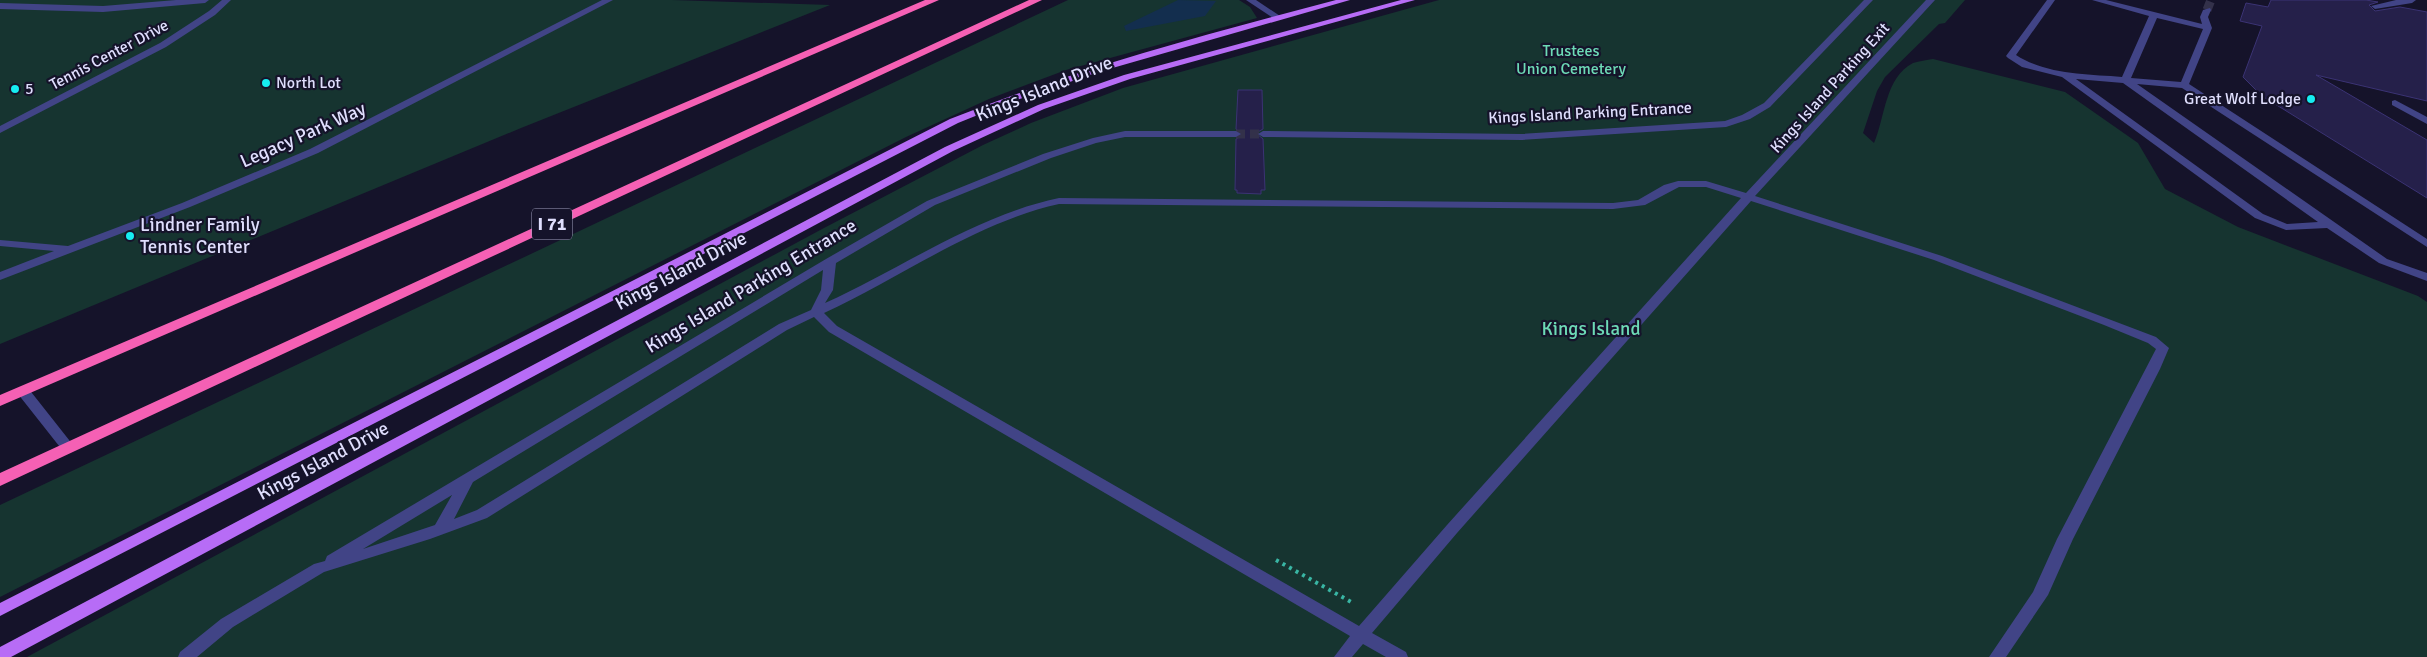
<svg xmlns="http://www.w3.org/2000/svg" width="2427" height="657" font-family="Signika,sans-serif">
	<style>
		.green { fill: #163430 }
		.water { fill: #132e4e }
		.building { fill: #25204a; stroke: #3b3374 }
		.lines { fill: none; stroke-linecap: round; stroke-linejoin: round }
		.minor-tunnel { stroke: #33314a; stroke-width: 9; stroke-dasharray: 9 5; stroke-linecap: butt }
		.path { stroke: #39b6a4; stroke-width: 4; stroke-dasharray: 3 4.5; stroke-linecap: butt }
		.minor { fill: #414486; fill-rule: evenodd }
		.major { fill: #b76cf6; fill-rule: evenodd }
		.highway { fill: #f560b4; fill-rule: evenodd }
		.poi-dot { fill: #16edf1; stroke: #15132a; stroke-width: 2 }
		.labels { text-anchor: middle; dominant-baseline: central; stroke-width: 4.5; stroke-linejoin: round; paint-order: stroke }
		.far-park-label { font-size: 16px; fill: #6ddab6; stroke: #15132a }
		.far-street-label { font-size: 16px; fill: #dfdefd; stroke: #15132a }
		.far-poi-label { font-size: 16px; fill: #dfdefd; stroke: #15132a; text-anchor: start }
		.shield { fill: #15132a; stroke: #a2a1be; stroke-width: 1 }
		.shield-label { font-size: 18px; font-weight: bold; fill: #dfdefd }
		.street-label { font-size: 19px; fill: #dfdefd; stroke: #15132a }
		.poi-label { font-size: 19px; fill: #dfdefd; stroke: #15132a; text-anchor: start }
		.park-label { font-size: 19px; fill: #6ddab6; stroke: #15132a }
	</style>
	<rect width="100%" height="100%" fill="#15132a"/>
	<path class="green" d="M0,0H672L830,5L521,128L0,344Z
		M1068,0H1239L1250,7L1257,18L1066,70L989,99L906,137L0,597V505Z
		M1439,0H1965L1945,23L1939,24L1885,77L1877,91L1863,133L1874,143C1885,118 1885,77 1913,63C1919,61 1927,60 1933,59L2065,92L2138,143L2165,189L2238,227L2418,296L2427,302V657H27L824,228L983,145L1031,123L1123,88Z"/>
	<path class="water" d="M1178,0L1216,1L1205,16L1126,31L1124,26Z"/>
	<path class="building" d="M2271,0H2366L2378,2L2369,5L2375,11L2400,7L2427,12V101L2316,75L2427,140V198L2262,96L2243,77L2262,26L2240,21L2246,3L2268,7Z
		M1238,90H1262L1263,129L1256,133L1263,139L1265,190H1261V194L1237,193V190H1235L1236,139L1243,135L1236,129Z"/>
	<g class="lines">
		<path class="minor-tunnel" d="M2207,10L2211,0
			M1236,134H1263"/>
		<path class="path" d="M1276,560L1353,603"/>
		<path class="minor" d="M176,0H209L205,3L103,12L0,9V3L103,6Z
			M222,0H231L215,15L166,47L0,133V126L160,43L209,11Z
			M602,0H613L318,153L190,207L0,280V272L54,251L0,246V240L68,246L182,203L310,149Z
			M1246,0H1256L1283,18L1276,20Z
			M1864,0H1873L1770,107L1750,119L1726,127L1522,140L1263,137L1258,134L1263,131L1522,134L1725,121L1742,115L1764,103Z
			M1926,0H1935L1755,196L1942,256L2156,337L2169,348L2160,369L2073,539L2048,595L2006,657H1989L2033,592L2057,539L2156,349L2148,343L2104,325L1934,260L1751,201L1457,533L1372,633L1406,652L1408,657H1386L1363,644L1352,657H1334L1350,636L829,332L814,317L787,330L487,518L430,539L324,572L233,627L197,657H178L180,652L221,619L314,564L325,561L327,556L826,259L927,201L1043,154L1093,138L1125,131H1236L1241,134L1236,137H1125L1096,143L1051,158L935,205L836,263L833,290L825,303C903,268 974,216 1059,198L1613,203L1638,200L1664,185L1678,181H1706L1746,193ZM1679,187H1706L1741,198L1447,525L1359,626L837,326L824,313C900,278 977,222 1059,204L1613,209L1645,205ZM823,270L821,290L811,310L779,324L477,510L454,519L473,482ZM452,495L435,525L363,549Z
			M2047,0H2055L2016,55C2047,75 2087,74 2122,77L2149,16L2092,0H2106L2202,24L2200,17L2203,10L2210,8L2211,10L2208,17L2212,28L2189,84L2427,239V247L2182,88L2137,84L2387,259L2427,273V281L2379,263L2327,228L2286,230L2255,218L2062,77L2022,67L2008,58L2006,56ZM2157,18L2203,29L2181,82L2131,78ZM2076,79L2123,83L2318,222L2287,224L2263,214Z
			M2396,0H2416L2412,3L2375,9L2371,6Z
			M2395,100L2427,117V124L2392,105V101Z
			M23,387L28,388L73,445L75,448L73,451H63L18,394L16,391Z"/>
		<path class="major" d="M1336,0H1350L1102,71L1005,104L958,123L0,616V603L950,119C1076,69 1206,34 1336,0Z
			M1401,0H1415L1130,79L1044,109L953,151L11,657H0V647L945,147L1038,105L1124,75Z"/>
		<path class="highway" d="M925,0H939L0,406V395Z
			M1029,0H1042L0,486V473Z"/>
	</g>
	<g class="poi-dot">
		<circle cx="266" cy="83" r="5"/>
		<circle cx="15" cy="89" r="5"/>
		<circle cx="2311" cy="99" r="5"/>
		<circle cx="130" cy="236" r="5"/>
	</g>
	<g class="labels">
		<g class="far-park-label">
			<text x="1571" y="51">Trustees<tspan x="1571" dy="18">Union Cemetery</tspan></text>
		</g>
		<g class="far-street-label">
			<text transform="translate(109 55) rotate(-28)">Tennis Center Drive</text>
			<text transform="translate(1830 88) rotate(-48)">Kings Island Parking Exit</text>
			<text transform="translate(1590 113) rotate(-3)">Kings Island Parking Entrance</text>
		</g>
		<g class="far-poi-label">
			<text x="276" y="83">North Lot</text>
			<text x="25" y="89">5</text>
			<text x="2301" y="99" text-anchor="end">Great Wolf Lodge</text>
		</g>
		<rect class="shield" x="532" y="208.5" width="40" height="31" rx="4"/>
		<g class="shield-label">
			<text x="552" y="224">I 71</text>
		</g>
		<g class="street-label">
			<text transform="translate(1044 89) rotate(-22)">Kings Island Drive</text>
			<text transform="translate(303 135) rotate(-24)">Legacy Park Way</text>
			<text transform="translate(681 271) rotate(-28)">Kings Island Drive</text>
			<text transform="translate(751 286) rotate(-31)">Kings Island Parking Entrance</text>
			<text transform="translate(323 461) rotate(-28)">Kings Island Drive</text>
		</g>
		<g class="poi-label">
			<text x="140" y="225">Lindner Family<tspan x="140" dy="22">Tennis Center</tspan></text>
		</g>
		<g class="park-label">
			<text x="1591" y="329">Kings Island</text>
		</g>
	</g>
</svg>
